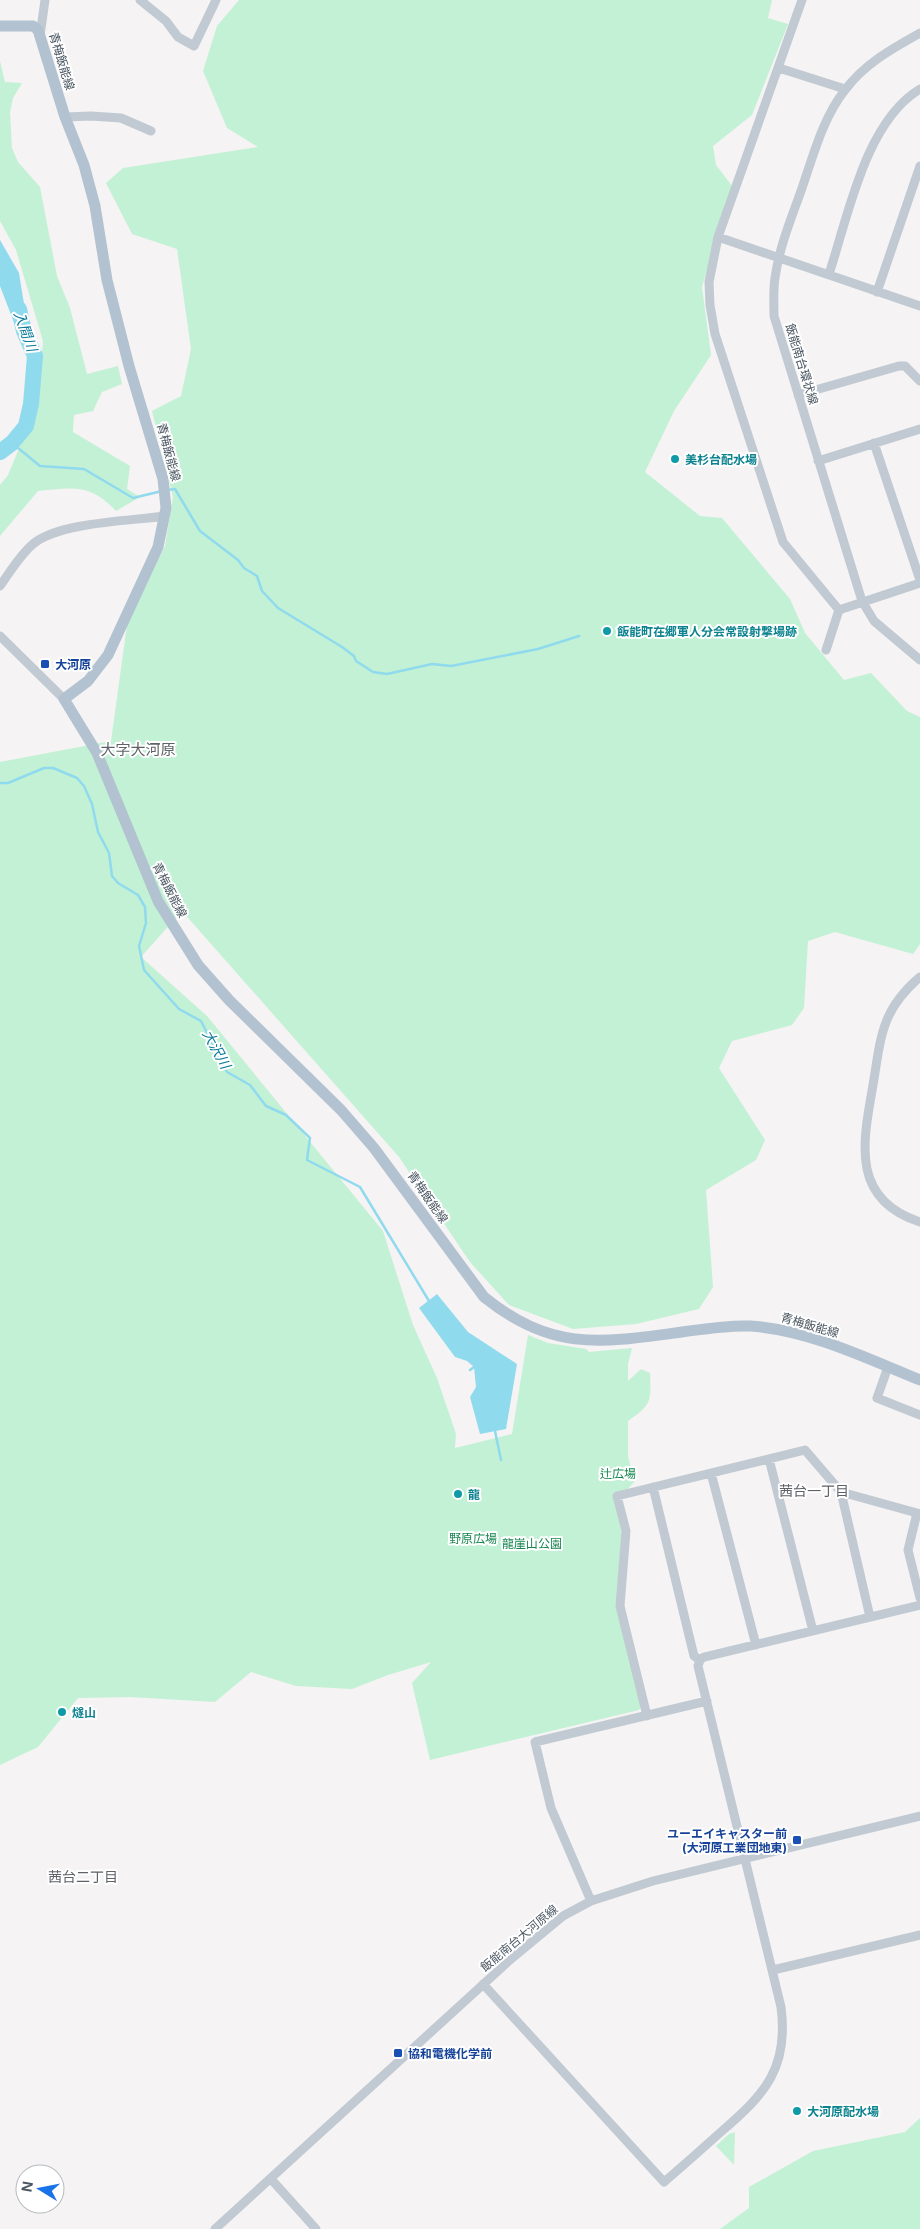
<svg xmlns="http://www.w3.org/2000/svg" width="920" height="2229" font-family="Inter,'Noto Sans JP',sans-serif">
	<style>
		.green { fill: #c3f1d5 }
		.water { fill: #90daee }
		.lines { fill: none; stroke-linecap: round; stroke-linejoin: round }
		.stream { stroke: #90daee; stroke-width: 2.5 }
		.river { stroke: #90daee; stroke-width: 16 }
		.minor { stroke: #c1cad2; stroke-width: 9 }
		.major { stroke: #b3c2d1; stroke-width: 11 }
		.culture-dot { fill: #0f9aa8; stroke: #fff; stroke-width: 2 }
		.transit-dot { fill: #1a4fb4; stroke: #fff; stroke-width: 2 }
		.labels { text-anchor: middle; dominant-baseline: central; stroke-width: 4; stroke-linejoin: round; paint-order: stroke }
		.street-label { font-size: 12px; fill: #4a5661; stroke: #fff }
		.culture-label { font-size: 12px; font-weight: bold; fill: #0d838f; stroke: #fff; text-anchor: start }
		.transit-label { font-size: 12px; font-weight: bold; fill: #164399; stroke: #fff; text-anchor: start }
		.park-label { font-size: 12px; fill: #17864f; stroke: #fff }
		.water-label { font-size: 14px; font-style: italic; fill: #0c7c9b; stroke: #fff }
		.neighbourhood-label { font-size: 14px; fill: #5f6368; stroke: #fff }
		.quarter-label { font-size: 15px; fill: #5f6368; stroke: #fff }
	</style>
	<rect width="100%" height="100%" fill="#f5f3f3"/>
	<path class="green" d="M239,0H772L768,18L788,24L752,115L713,146L716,165L732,186L702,287L711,355L674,411L645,472L700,516L722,518L790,599L805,633L844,680L871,673L907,711L920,717V944L913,954L835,932L808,941L804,1008L792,1025L732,1041L719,1068L765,1140L756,1160L706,1190L713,1287L699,1309L636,1324L573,1329L509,1305L470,1262L399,1157L182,911L141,957L207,1016L383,1231L413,1325L437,1378L456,1434L455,1448L512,1434L528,1335L548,1343L586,1349L589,1352L632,1348L628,1364V1381L641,1369L650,1373C651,1402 652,1404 628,1421V1456L634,1482L627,1490L613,1494L622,1534L619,1567L634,1681L641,1707L639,1710L430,1760L412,1683L431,1662L388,1675L352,1689L296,1686L251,1672L215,1702L130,1697L78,1698L38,1747L0,1765V762L111,741L128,618L165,546L173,497L152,411L181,396L191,349L177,249L132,234L106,183L123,168L258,147L227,128L203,71L217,26Z
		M0,61L5,82L22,83L13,98L10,112L12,148L18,162L40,187L57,276L70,308L87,374L118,366L122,384L102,392L93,411L74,415L73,432L130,466L127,489L140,497L116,511C89,483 74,488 38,491L0,536V485L8,475L37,405L43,341L16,250L0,221Z
		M920,2118V2229H720L749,2208V2187L813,2151L905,2132Z
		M735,2132L734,2165L716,2146L729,2134Z"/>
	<path class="water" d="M0,240L19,273L28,329L18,333L0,286Z
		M437,1294L468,1332L517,1364L506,1429L480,1434L470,1397L476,1387L474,1367L467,1361L455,1357L419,1308Z"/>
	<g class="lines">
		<path class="stream" d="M12,443L40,466L84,469L133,498L162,491
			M167,490L175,489L200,531L238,560L244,568L257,576L262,591L278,608L342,647L354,656L356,661L373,672L387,674L432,664L451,666L538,649L579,636
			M0,783H8L44,768H53L77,778L84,786L92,804L98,832L109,853L112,876L118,883L138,895L145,907L146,923L139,946L144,970L179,1009L201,1021L227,1072L250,1085L266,1106L286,1115L310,1138L307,1160L360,1187L429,1301
			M470,1370L474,1367
			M495,1431L501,1460"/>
		<path class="river" d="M0,452L12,443L26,426L31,404L35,356L24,331L19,309"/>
		<path class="minor" d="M140,0L166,21L178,37L194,46L216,0
			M802,0L718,237L709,282L710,305L715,334L783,542L839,610
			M920,33C893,48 864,64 845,90C822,119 813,157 801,191C791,219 779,248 775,278C773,291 774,304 774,316L862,601L874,621L920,660
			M40,36L45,0
			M779,68L845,89
			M65,117L91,116L121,118L151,131
			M718,237L920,306
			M829,274C848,217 865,122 920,89
			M877,292L920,166
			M798,395L899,366H905L920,381
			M874,443L920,580
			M818,461L920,429
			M0,586C10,572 20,555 33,544C59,522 131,521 165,516
			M0,636L64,699
			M826,650L839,610L920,583
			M920,977C881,1010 881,1037 873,1085C863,1142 850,1199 920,1222
			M888,1367L877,1398L920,1415
			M769,1459L813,1631
			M711,1473L756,1645
			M920,1514L917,1513L908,1550L920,1598
			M870,1617L841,1492L917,1513
			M700,1660L704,1657L920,1605
			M647,1716L620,1606L626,1531L617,1496L805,1450L841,1492
			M591,1901L551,1808L535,1742L707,1701
			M773,1970L920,1935
			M483,1984L664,2182C684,2165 703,2148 722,2131C765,2094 789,2068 781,2007L698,1666L700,1660L694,1656L653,1487
			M271,2179L316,2229
			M215,2229L511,1959L563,1916L591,1901L653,1881L920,1816"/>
		<path class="major" d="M0,26H33L38,30L65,117L84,165L95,206L107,280L129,366L163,479L166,508L158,547L108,655L88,681L64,699L97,753L158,901L198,965L229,1000L341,1110L374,1148L484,1297C552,1352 601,1343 682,1332C704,1329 727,1325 750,1326C809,1330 866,1358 920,1380"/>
	</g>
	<g class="culture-dot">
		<circle cx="675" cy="459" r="5"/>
		<circle cx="607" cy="631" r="5"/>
		<circle cx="458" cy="1494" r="5"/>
		<circle cx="62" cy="1712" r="5"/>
		<circle cx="797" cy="2111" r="5"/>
	</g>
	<g class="transit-dot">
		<rect x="40" y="659" width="10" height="10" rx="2.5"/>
		<rect x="792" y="1835" width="10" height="10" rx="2.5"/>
		<rect x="393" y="2048" width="10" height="10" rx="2.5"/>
	</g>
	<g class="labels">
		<g class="street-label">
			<text transform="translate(62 61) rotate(73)">青梅飯能線</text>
			<text transform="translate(802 364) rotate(73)">飯能南台環状線</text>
			<text transform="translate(169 452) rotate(75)">青梅飯能線</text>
			<text transform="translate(170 890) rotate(63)">青梅飯能線</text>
			<text transform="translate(428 1197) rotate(55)">青梅飯能線</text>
			<text transform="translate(810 1325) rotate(16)">青梅飯能線</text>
			<text transform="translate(519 1938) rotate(-40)">飯能南台大河原線</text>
		</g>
		<g class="culture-label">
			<text x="685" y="459">美杉台配水場</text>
			<text x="617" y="631">飯能町在郷軍人分会常設射撃場跡</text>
			<text x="468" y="1494">龍</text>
			<text x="72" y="1712">燧山</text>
			<text x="807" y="2111">大河原配水場</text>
		</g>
		<g class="transit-label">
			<text x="55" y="664">大河原</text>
			<text x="787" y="1833" text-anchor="end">ユーエイキャスター前<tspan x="787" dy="14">(大河原工業団地東)</tspan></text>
			<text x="408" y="2053">協和電機化学前</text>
		</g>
		<g class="park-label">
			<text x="618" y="1473">辻広場</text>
			<text x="473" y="1538">野原広場</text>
			<text x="532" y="1543">龍崖山公園</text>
		</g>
		<g class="water-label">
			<text transform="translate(26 331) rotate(70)">入間川</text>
			<text transform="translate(217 1049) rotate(61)">大沢川</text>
		</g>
		<g class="neighbourhood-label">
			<text x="814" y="1490">茜台一丁目</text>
			<text x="83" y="1876">茜台二丁目</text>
		</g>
		<g class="quarter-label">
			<text x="138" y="749">大字大河原</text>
		</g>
	</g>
	<g transform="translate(40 2189) rotate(280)"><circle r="24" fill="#ffffff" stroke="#b7bbc0"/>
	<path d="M0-4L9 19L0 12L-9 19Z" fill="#1a73e8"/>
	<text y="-8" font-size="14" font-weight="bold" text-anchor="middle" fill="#4a5661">N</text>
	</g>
</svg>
